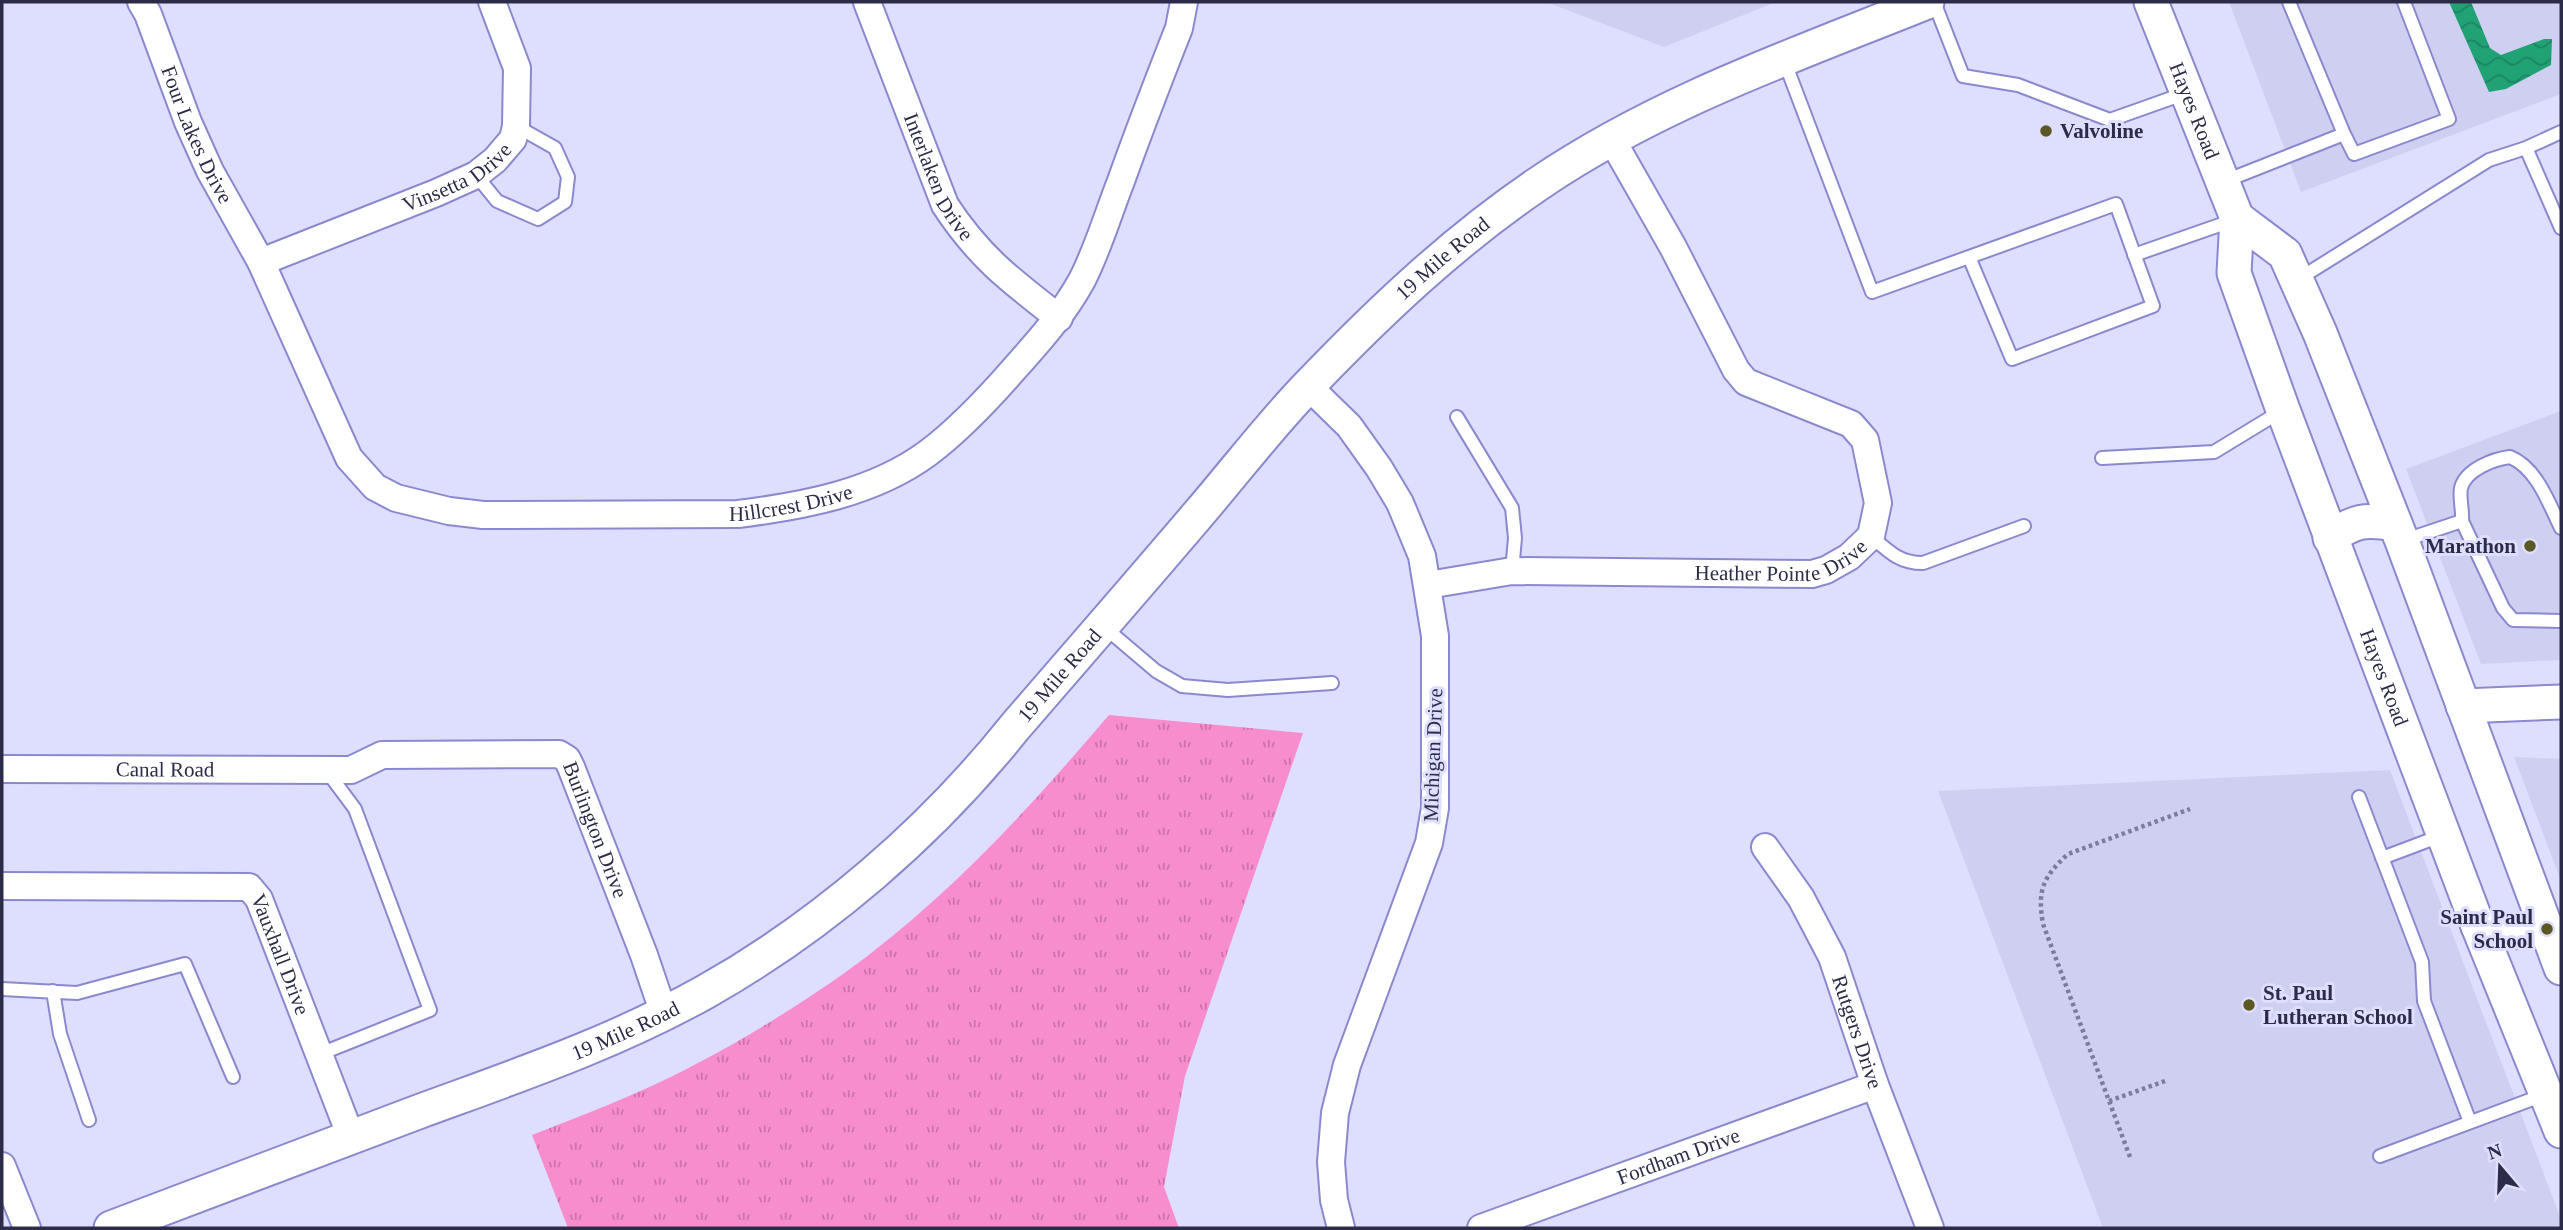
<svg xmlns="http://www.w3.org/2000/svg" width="2563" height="1230" font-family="Georgia,serif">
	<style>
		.built { fill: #cfd0f1 }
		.grass { fill: url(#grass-tufts) }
		.water { fill: url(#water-waves) }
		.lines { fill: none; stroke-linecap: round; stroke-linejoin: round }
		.service-casing { stroke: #8a89cf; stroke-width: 16 }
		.minor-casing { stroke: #8a89cf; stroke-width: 30 }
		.tertiary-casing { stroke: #8a89cf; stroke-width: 37 }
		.path { stroke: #7c7d9b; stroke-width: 4.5; stroke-dasharray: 3.5 3.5; stroke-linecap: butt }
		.service { stroke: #fff; stroke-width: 12 }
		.minor { stroke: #fff; stroke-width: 26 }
		.tertiary { stroke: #fff; stroke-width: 33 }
		.poi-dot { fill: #5c5723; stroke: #dedffe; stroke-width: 2.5 }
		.labels { text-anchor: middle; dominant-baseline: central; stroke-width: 6; stroke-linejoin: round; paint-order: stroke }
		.street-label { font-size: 21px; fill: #2c2c49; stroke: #dedffe }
		.poi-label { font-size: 21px; font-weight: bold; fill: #2c2c49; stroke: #dedffe; text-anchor: start }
	</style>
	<defs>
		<pattern id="grass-tufts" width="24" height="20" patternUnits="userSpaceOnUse" patternTransform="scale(1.75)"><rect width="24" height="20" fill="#f88dce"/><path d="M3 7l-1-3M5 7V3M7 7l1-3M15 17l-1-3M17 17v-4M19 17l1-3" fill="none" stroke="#c973a9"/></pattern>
		<pattern id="water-waves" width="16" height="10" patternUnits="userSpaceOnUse" patternTransform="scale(1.75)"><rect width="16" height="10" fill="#20a275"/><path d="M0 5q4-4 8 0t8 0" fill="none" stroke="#1c8462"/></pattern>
	</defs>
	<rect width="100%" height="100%" fill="#dedffe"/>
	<path class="built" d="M1546,2H1776L1664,47Z
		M2229,2H2561V94L2301,192Z
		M2561,411V660L2481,664L2406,469Z
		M2514,757L2561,759V881Z
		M2390,770L2561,1219V1228H2103L1938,791Z"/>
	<path class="grass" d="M1109,715L1303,733L1185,1076L1164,1187L1179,1228H568L532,1135C567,1121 602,1108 636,1093C708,1061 779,1019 843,974C945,901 1028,810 1109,715Z"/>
	<path class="water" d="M2449,2H2471L2490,48L2501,55L2544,39H2552L2551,65L2506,89L2489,92Z"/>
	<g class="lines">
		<g class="service-casing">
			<path id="service" d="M1934,2L1963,76L2018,85L2110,120L2186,93
				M2289,2L2344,134
				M1784,60L1872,292L2116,204L2153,306L2012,359L1969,257
				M2526,148L2561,132
				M476,175L497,201L538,219L565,202L568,177L555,148L516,126
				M2225,181L2344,134L2354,154L2449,119L2404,2
				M2134,255L2234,220
				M2297,280L2489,160L2526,148L2561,228
				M1457,417L1512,508L1515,538L1512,571
				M2102,458L2214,452L2283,410
				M2462,521L2503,608L2513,620L2561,621
				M1871,536C1888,551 1899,563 1923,563L2024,526
				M2402,541L2462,521C2463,511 2459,497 2461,488C2466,469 2494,459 2510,457C2537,468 2549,504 2561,528
				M1103,626L1156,671L1182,686L1228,690L1332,683
				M2359,797L2422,962L2424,1001L2470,1122
				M2382,858L2443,835
				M2,989L77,993L185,964L233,1077
				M53,991L60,1034L89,1120
				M320,1054L430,1010L355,809L326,770
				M2380,1156L2546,1094"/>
		</g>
		<g class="minor-casing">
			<g id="minor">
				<path id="s1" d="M141,2L148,14L188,122L210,171L261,262L349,458L375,487L396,498L449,511L483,515L738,514C803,506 874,493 928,453C960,429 988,399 1015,368C1040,340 1064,313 1082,280C1098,249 1108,214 1121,181C1139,130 1159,79 1179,28L1184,2"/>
				<path id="s2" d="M867,2L945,205C979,257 1010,280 1059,318"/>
				<path id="s3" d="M261,262L436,193L476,175L495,160L513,139L516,126L517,68L492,2"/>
				<path d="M1308,386L1349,426L1379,468L1400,503L1422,556L1435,636V808L1429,843L1347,1065L1335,1113L1331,1162L1334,1200L1341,1228"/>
				<path id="s4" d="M1428,585L1512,571L1812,574L1826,570L1849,557L1871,536L1878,503L1865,440L1851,424L1746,382L1736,370L1673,247L1612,140"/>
				<path id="s5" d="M2,769L351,770L382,755L559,754L567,759L571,767L644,955L664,1014"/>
				<path id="s6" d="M1765,847L1801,898L1832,957L1875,1085L1930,1228"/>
				<path id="s7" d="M2,886L249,887L259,899L351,1137"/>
				<path d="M2,1166L27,1228"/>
				<path id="s8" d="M1481,1228L1875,1085"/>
			</g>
		</g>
		<g class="tertiary-casing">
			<g id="tertiary">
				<path id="s9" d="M2151,2L2237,218L2234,273L2283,410L2478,926L2561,1131"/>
				<path d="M2237,218L2285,254L2320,333L2402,541L2561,968"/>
				<path d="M2330,538C2355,520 2365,519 2395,524"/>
				<path d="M2463,706L2561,702"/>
				<path d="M2478,926C2504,932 2521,935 2547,927"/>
				<path id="s10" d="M111,1228C213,1189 315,1150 418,1112C516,1076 614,1043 705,992C822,926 930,833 1014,728C1076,656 1139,584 1201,511C1237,469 1271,424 1310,384C1380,311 1454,241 1538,184C1657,103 1795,55 1927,2"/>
			</g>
		</g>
		<path class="path" d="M2109,1101L2165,1081
			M2130,1157L2043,924C2037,890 2043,877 2068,854L2190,809"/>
		<use href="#service" class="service"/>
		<use href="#minor" class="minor"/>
		<use href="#tertiary" class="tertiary"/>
	</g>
	<g class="poi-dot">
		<circle cx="2046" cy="131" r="7"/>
		<circle cx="2530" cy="546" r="7"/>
		<circle cx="2547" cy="929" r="7"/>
		<circle cx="2249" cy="1005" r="7"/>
	</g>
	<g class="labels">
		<g class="street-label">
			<text stroke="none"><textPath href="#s9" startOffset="117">Hayes Road</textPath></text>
			<text stroke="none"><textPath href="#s1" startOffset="144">Four Lakes Drive</textPath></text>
			<text stroke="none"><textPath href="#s3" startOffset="214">Vinsetta Drive</textPath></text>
			<text stroke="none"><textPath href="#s2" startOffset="189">Interlaken Drive</textPath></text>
			<text stroke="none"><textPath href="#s10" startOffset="1685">19 Mile Road</textPath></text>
			<text stroke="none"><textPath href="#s1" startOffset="962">Hillcrest Drive</textPath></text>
			<text stroke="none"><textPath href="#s4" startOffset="357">Heather Pointe Drive</textPath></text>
			<text stroke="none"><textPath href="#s10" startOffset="1118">19 Mile Road</textPath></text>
			<text stroke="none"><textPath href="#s9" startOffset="719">Hayes Road</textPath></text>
			<text transform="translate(1433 755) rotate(-88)">Michigan Drive</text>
			<text stroke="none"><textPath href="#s5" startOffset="163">Canal Road</textPath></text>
			<text stroke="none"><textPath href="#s5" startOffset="646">Burlington Drive</textPath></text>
			<text stroke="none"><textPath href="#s7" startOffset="322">Vauxhall Drive</textPath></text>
			<text stroke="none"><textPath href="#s10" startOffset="551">19 Mile Road</textPath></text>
			<text stroke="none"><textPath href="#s6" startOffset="208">Rutgers Drive</textPath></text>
			<text stroke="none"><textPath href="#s8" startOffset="210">Fordham Drive</textPath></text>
		</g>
		<g class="poi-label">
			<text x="2060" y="131">Valvoline</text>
			<text x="2516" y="546" text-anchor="end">Marathon</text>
			<text x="2533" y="917" text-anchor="end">Saint Paul<tspan x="2533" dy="24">School</tspan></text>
			<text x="2263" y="993">St. Paul<tspan x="2263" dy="24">Lutheran School</tspan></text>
		</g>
	</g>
	<rect width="2563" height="1230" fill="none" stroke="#2c2c49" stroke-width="7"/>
	<g transform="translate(2500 1167) rotate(341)" stroke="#dedffe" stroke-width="5" paint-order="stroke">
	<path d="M0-5L12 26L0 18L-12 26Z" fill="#2c2c49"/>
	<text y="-10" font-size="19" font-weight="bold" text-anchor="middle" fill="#2c2c49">N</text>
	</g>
</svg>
